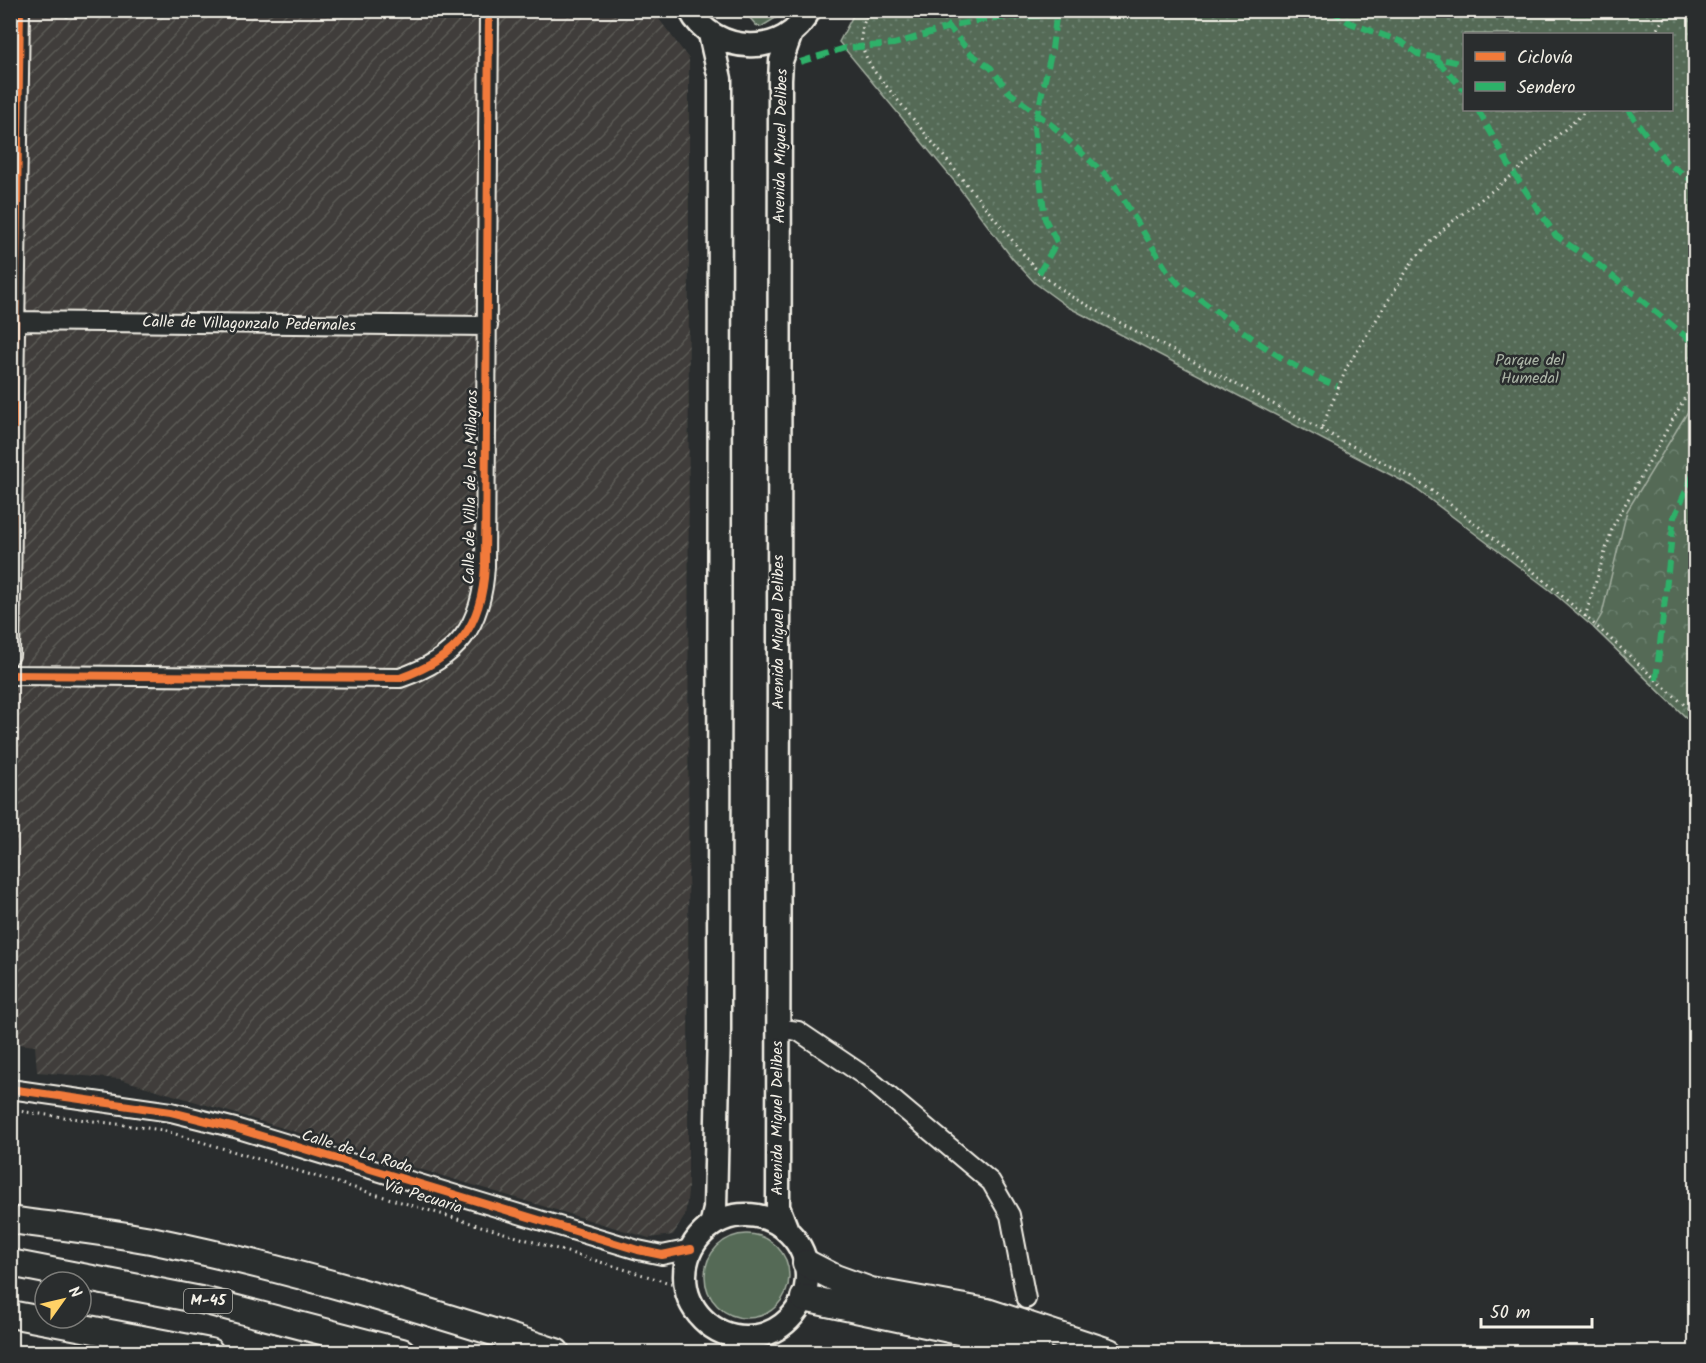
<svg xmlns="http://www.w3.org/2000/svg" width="1706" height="1363" font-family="Kalam,sans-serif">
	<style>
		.industrial { fill: url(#industrial-furrows) }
		.grass { fill: url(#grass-dots); stroke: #a4aea0; stroke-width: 1.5; fill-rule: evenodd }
		.forest { fill: url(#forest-crowns); stroke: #a4aea0; stroke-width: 1.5 }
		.garden { fill: #546b57; stroke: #a4aea0; stroke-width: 1.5 }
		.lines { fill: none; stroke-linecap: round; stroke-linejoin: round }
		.minor-casing { stroke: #f4f1e8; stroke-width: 22 }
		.major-casing { stroke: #f4f1e8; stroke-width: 27 }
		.highway-casing { stroke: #f4f1e8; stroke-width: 30 }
		.path { stroke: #f4f1e8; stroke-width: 3; stroke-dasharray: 1.5 4.5; stroke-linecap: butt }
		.minor { stroke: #2a2d2e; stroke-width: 18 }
		.major { stroke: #2a2d2e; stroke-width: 22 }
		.highway { stroke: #2a2d2e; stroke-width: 26 }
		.quiet { stroke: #2db169; stroke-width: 6; stroke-dasharray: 12 6; stroke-linecap: butt }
		.cycleway-casing { stroke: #2a2d2e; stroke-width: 11 }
		.cycleway { stroke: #f17a3a; stroke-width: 8 }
		.labels { text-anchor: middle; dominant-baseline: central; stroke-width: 5; stroke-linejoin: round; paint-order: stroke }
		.shield { fill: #2a2d2e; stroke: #b7b6b0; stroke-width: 1.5 }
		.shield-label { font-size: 15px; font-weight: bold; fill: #f4f1e8 }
		.street-label { font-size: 16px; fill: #f4f1e8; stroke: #2a2d2e }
		.park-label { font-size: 16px; fill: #acb5a7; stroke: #2a2d2e }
	</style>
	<defs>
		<pattern id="industrial-furrows" width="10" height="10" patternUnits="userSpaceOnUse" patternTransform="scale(1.5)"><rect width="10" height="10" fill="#3f3e3a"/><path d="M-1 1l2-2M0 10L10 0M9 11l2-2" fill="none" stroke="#5b5a56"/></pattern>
		<pattern id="grass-dots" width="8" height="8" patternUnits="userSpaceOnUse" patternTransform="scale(1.5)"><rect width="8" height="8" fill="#546b57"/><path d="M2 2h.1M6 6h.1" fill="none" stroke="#6d816f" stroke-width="1.8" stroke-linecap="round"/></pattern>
		<pattern id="forest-crowns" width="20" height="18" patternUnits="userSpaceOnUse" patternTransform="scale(1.5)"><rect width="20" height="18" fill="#546b57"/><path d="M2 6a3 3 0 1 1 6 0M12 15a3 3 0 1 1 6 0" fill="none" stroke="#6d816f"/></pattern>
	</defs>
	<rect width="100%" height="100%" fill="#2a2d2e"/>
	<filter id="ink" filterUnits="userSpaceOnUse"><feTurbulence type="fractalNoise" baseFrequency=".0167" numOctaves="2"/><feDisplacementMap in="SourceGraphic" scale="12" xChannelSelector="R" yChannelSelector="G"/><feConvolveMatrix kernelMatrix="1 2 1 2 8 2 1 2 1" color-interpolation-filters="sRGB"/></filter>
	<g filter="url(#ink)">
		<path class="industrial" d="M617,10V18L659,19L689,59L688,1192L685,1216L673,1235L649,1238L120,1079L37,1072L35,1046L11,1043V11Z"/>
		<path class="grass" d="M856,10L1695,11V726L1594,628L1551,591L1412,486L1068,307L1035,283L1012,258L955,182L839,42ZM1464,34H1672V110H1464Z"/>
		<path class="forest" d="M1695,400V726L1594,628L1602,614L1627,511Z"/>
		<path class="garden" d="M744,11H787L761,27L756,25Z
			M705 1276a42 42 0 1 1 84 0a42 42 0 1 1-84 0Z"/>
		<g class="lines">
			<g class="minor-casing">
				<path id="minor" d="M10,321L488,326
					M10,655L20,10
					M10,675L400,678C458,658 482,626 485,566L489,10
					M776,1028L798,1031L866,1077L991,1182L1010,1215L1026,1299
					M10,1089L171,1112L235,1128L638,1250L662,1255L691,1249"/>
			</g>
			<g class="major-casing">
				<path id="major" d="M690,10C713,55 787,59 809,10
					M710,34L720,79L719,1030L715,1209L711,1226
					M685 1276a61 61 0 1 1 122 0a61 61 0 1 1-122 0Z
					M787,1230L778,1207L780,80L781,61L791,33"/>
			</g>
			<g class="highway-casing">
				<path id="highway" d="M10,1220C60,1227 111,1232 160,1242C294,1270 426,1310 556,1352
					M10,1263L206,1301L402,1352
					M806,1263L835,1278L871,1291L987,1312L1109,1352
					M804,1298L1001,1340L1038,1352
					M10,1314L210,1352"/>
			</g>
			<path class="path" d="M67,10V20
				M868,10C858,38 859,46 874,71L1039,273L1070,296L1418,481C1517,551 1605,635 1696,715
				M1654,34L1669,10
				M1322,427L1347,367L1414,259L1448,225L1515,173L1587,110
				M1585,617L1613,526L1696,378
				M10,1110L162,1130L670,1283L686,1285"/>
			<use href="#minor" class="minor"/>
			<use href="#major" class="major"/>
			<use href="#highway" class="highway"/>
			<path class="quiet" d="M935,10L971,54L991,68L1009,92L1053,126L1112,181L1168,272L1180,285C1232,321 1277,363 1337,386
				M1331,10L1350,23L1402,42L1418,54L1464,64
				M1437,60L1464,90
				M800,62L845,48L894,44L959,24L994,18L1055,15L1060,11
				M1478,110L1513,172L1556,236L1600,266L1696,345
				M1628,110L1666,162L1696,183
				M1039,273L1057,242L1045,219L1034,128L1052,49L1057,10
				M1656,680L1674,517L1696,469"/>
			<g class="cycleway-casing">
				<path id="cycleway" d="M10,655L20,10
					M10,675L400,678C458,658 482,626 485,566L489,10
					M10,1089L171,1112L235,1128L638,1250L662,1255L691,1249"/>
			</g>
			<use href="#cycleway" class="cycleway"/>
		</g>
	</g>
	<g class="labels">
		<rect class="shield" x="184" y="1289" width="48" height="24" rx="4.5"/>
		<g class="shield-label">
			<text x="208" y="1301">M-45</text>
		</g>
		<g class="street-label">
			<text transform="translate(781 146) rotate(-89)">Avenida Miguel Delibes</text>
			<text transform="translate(249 324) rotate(1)">Calle de Villagonzalo Pedernales</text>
			<text transform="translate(471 487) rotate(-89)">Calle de Villa de los Milagros</text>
			<text transform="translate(778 632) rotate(-90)">Avenida Miguel Delibes</text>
			<text transform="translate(777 1118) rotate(-90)">Avenida Miguel Delibes</text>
			<text transform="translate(357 1152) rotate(17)">Calle de La Roda</text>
			<text transform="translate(423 1197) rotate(17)">Vía Pecuaria</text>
		</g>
		<g class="park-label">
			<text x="1530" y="360">Parque del<tspan x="1530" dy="18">Humedal</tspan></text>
		</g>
	</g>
	<rect width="1706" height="1363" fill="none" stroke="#2a2d2e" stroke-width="36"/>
	<rect x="18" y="18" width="1670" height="1327" fill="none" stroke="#f4f1e8" stroke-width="2" filter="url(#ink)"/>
	<rect x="1463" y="33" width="210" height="78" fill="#2a2d2e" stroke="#7b7b78" stroke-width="1.5"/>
	<rect x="1475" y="52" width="30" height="9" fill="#f17a3a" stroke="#7b7b78" stroke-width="1.5"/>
	<text x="1517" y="63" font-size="18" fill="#f4f1e8">Ciclovía</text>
	<rect x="1475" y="82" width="30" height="9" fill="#2db169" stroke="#7b7b78" stroke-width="1.5"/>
	<text x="1517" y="93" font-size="18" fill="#f4f1e8">Sendero</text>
	<g transform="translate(63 1300) rotate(56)"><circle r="28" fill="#2a2d2e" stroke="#7b7b78" stroke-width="1.5"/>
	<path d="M0-4.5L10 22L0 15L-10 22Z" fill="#ffd166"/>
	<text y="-9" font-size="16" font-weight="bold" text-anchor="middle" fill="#f4f1e8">N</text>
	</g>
	<path d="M1481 1318v9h111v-9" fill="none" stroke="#f4f1e8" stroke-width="3"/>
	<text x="1490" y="1318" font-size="18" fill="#f4f1e8" stroke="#2a2d2e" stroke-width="4.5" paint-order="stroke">50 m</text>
</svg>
